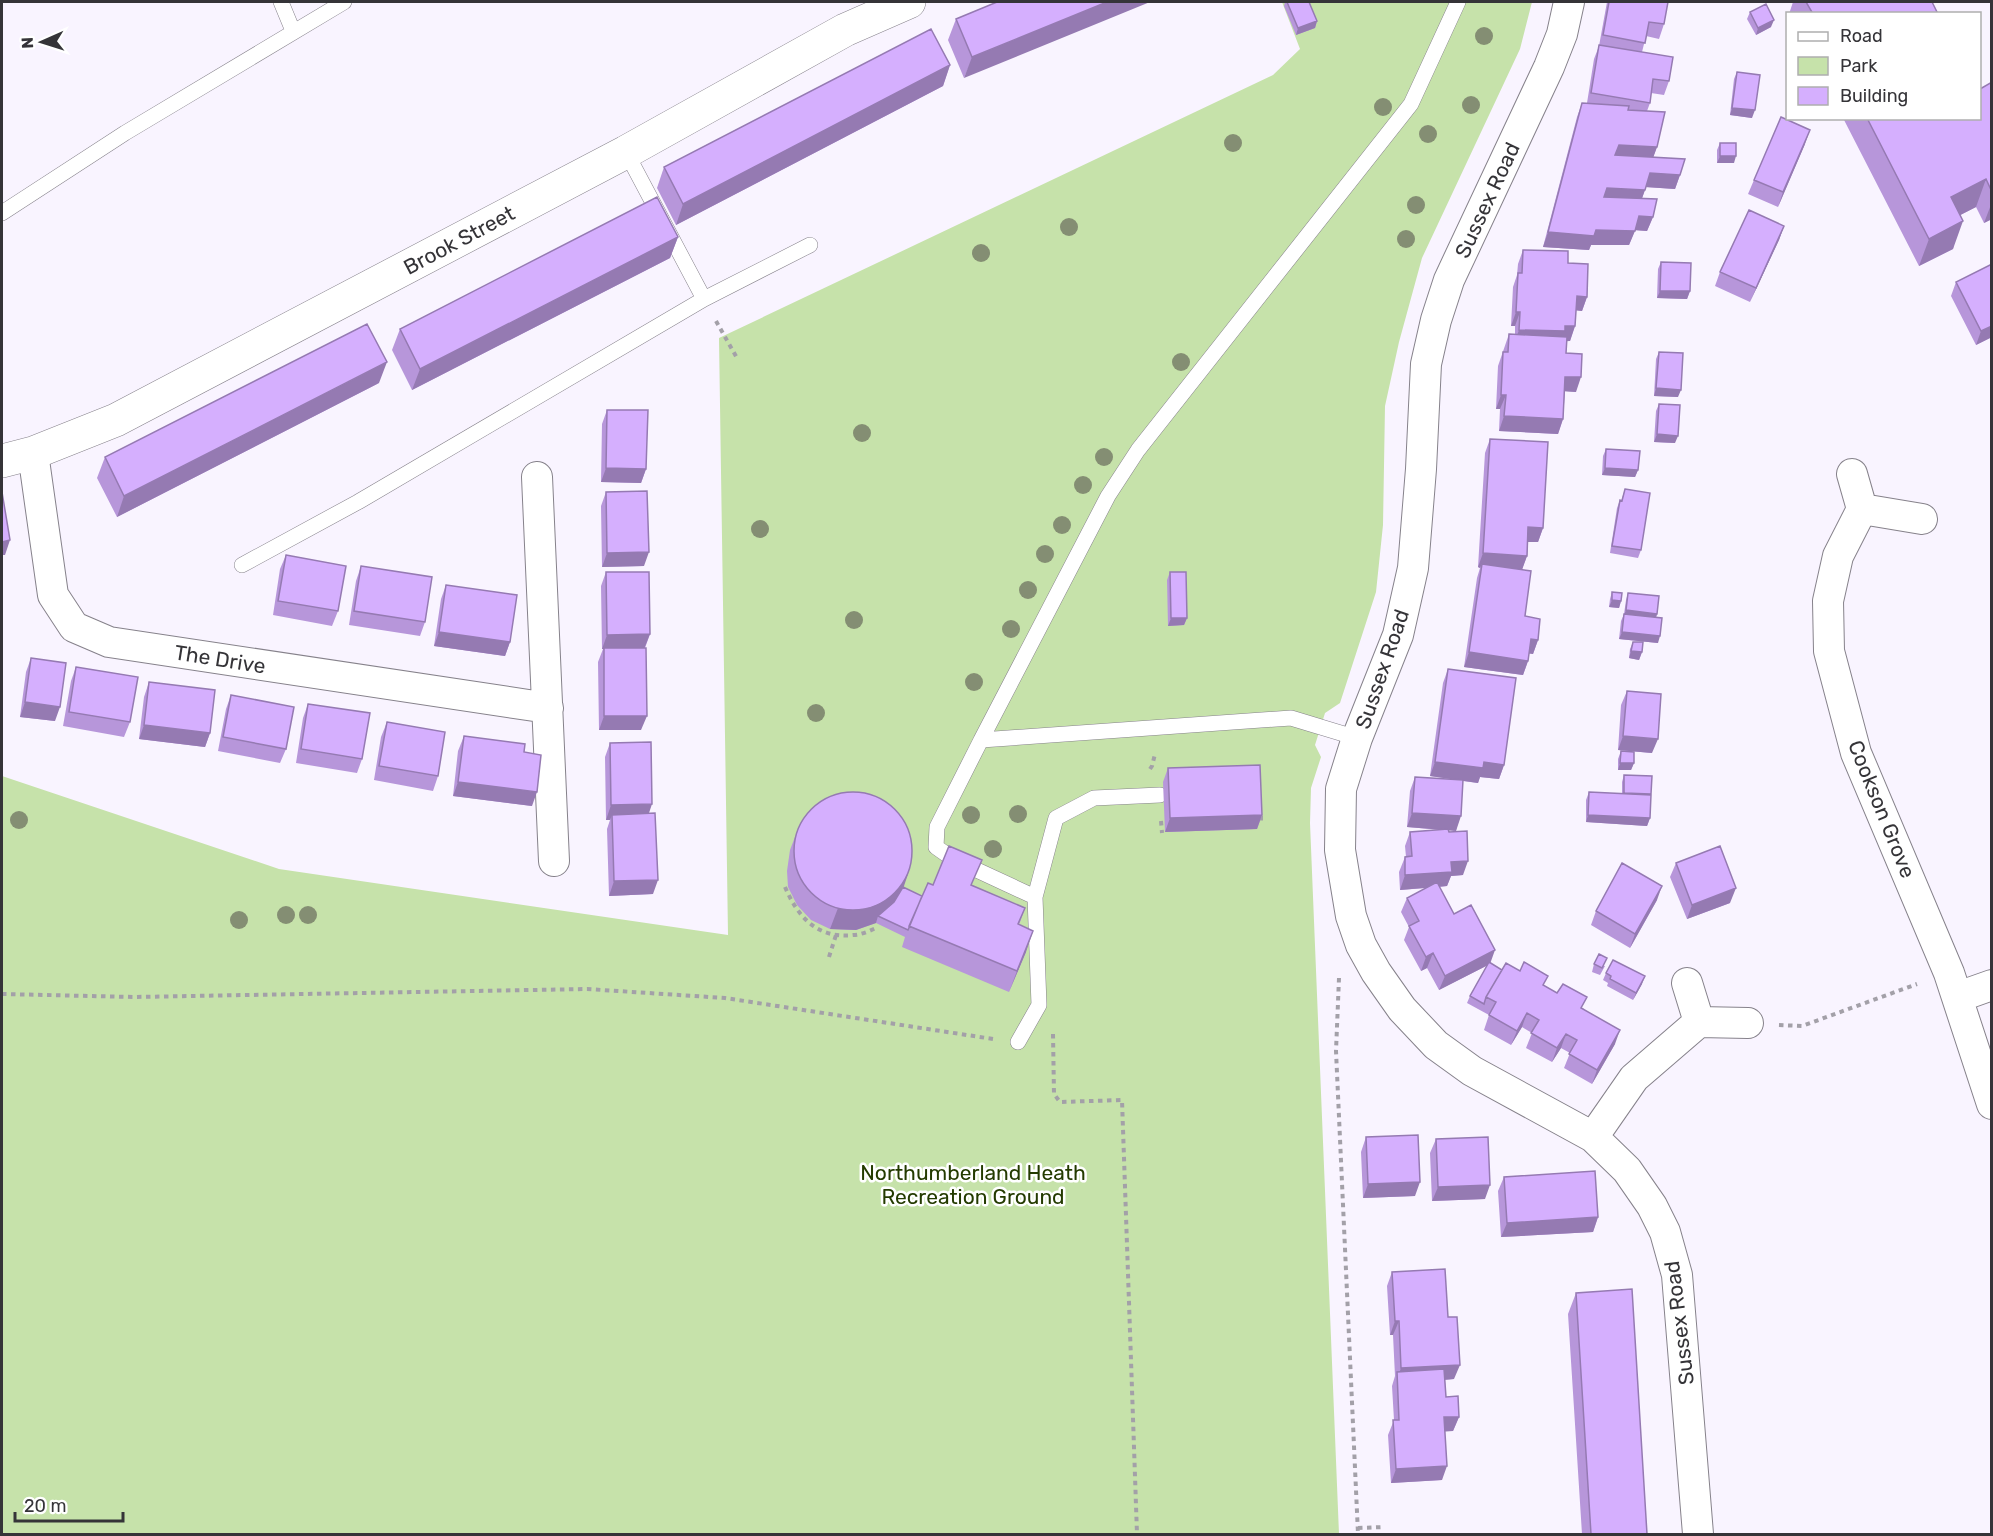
<svg xmlns="http://www.w3.org/2000/svg" width="1993" height="1536" font-family="Rubik,sans-serif">
	<style>
		.green { fill: #c6e2aa }
		.lines { fill: none; stroke-linecap: round; stroke-linejoin: round }
		.service-casing { stroke: #86828b; stroke-width: 16 }
		.minor-casing { stroke: #86828b; stroke-width: 32 }
		.tertiary-casing { stroke: #86828b; stroke-width: 34 }
		.path { stroke: #a3a0a8; stroke-width: 4; stroke-dasharray: 4.5 4.5; stroke-linecap: butt }
		.service { stroke: #fff; stroke-width: 15 }
		.minor { stroke: #fff; stroke-width: 30 }
		.tertiary { stroke: #fff; stroke-width: 33 }
		.tree { fill: #848e73 }
		.wall { fill: #b796da }
		.shaded-wall { fill: #957ab2 }
		.building { fill: #d5affe; stroke: #957ab2; stroke-width: 1.5 }
		.labels { text-anchor: middle; dominant-baseline: central; stroke-width: 5; stroke-linejoin: round; paint-order: stroke }
		.street-label { font-size: 21px; fill: #353438; stroke: #fff }
		.park-label { font-size: 21px; fill: #243b00; stroke: #fff }
	</style>
	<rect width="100%" height="100%" fill="#f9f4ff"/>
	<path class="green" d="M1282,2H1532L1520,49L1422,258L1399,342L1385,406L1383,525L1376,592L1340,703L1325,713L1315,745L1321,757L1311,788L1310,823L1339,1534H2V776L279,869L728,935L719,338L1273,75L1300,49Z"/>
	<g class="lines">
		<g class="service-casing">
			<path id="service" d="M281,2L293,31
				M626,152L704,299
				M2,213L125,133L344,2
				M242,565L358,502L704,299L810,245
				M981,740L1108,496L1138,450L1411,104L1458,2
				M1035,897L1056,818L1094,798L1160,795
				M1018,1042L1039,1005L1035,897L953,859L936,847L937,827L981,740L1291,718L1357,738"/>
		</g>
		<g class="minor-casing">
			<path id="minor" d="M1569,2L1562,34L1549,67L1449,280L1436,320L1426,364L1421,469L1413,568L1398,635L1357,738L1341,789L1340,850L1351,916L1361,945L1376,972L1402,1009L1436,1045L1472,1071L1593,1137L1627,1170L1652,1206L1665,1232L1677,1275L1698,1534
				M33,453L53,595L74,627L109,642L548,708
				M1852,474L1862,509
				M537,477L554,861
				M1922,519L1862,509L1838,556L1828,601L1829,651L1856,753L1949,973L1992,1104
				M1687,983L1699,1022
				M1958,997L1992,985
				M1593,1137L1634,1078L1699,1022L1748,1023"/>
		</g>
		<g class="tertiary-casing">
			<path id="tertiary" d="M2,461L33,453L116,420L626,152L845,30L909,2"/>
		</g>
		<path class="path" d="M716,321L737,358
			M1150,769L1152,766L1155,754
			M1261,816V825
			M1161,821L1162,833
			M785,887C798,917 817,939 853,935C861,935 869,931 876,928
			M829,957L836,935
			M1339,978L1336,1051L1358,1534
			M2,994L134,997L587,989L725,998L993,1039
			M1779,1025L1802,1026L1917,984
			M1053,1034L1054,1094L1060,1102L1122,1100L1137,1534
			M1358,1528L1384,1527"/>
		<use href="#service" class="service"/>
		<use href="#minor" class="minor"/>
		<use href="#tertiary" class="tertiary"/>
	</g>
	<g class="tree">
		<circle cx="1484" cy="36" r="9"/>
		<circle cx="1471" cy="105" r="9"/>
		<circle cx="1383" cy="107" r="9"/>
		<circle cx="1428" cy="134" r="9"/>
		<circle cx="1233" cy="143" r="9"/>
		<circle cx="1416" cy="205" r="9"/>
		<circle cx="1069" cy="227" r="9"/>
		<circle cx="1406" cy="239" r="9"/>
		<circle cx="981" cy="253" r="9"/>
		<circle cx="1181" cy="362" r="9"/>
		<circle cx="862" cy="433" r="9"/>
		<circle cx="1104" cy="457" r="9"/>
		<circle cx="1083" cy="485" r="9"/>
		<circle cx="1062" cy="525" r="9"/>
		<circle cx="760" cy="529" r="9"/>
		<circle cx="1045" cy="554" r="9"/>
		<circle cx="1028" cy="590" r="9"/>
		<circle cx="854" cy="620" r="9"/>
		<circle cx="1011" cy="629" r="9"/>
		<circle cx="974" cy="682" r="9"/>
		<circle cx="816" cy="713" r="9"/>
		<circle cx="1018" cy="814" r="9"/>
		<circle cx="971" cy="815" r="9"/>
		<circle cx="19" cy="820" r="9"/>
		<circle cx="993" cy="849" r="9"/>
		<circle cx="286" cy="915" r="9"/>
		<circle cx="308" cy="915" r="9"/>
		<circle cx="239" cy="920" r="9"/>
	</g>
	<path class="wall" d="M997,2L964,78L948,40L956,19Z
		M1285,2H1309L1317,21L1315,28L1296,35L1284,6Z
		M1607,2H1668L1664,24L1659,39L1646,36L1642,52L1669,81L1664,95L1651,93L1650,103L1647,111L1657,147L1653,157L1680,175L1675,189L1646,187L1642,198L1653,217L1647,231L1635,230L1629,245H1591L1589,250L1543,247L1577,117L1582,103H1587L1594,59L1599,46Z
		M1793,2H1932L1938,14H1789Z
		M1750,12L1771,27L1756,35L1747,19Z
		M950,65L943,86L676,225L657,188L664,167Z
		M1737,72L1752,118L1730,115L1734,79Z
		M1992,82V219L1984,223L1976,207L1960,215L1953,249L1919,266L1843,118H1980Z
		M1720,143L1734,163H1717V150Z
		M1805,144L1778,207L1748,194L1754,180Z
		M1784,226L1779,240L1750,302L1715,286L1720,272Z
		M678,237L670,258L412,390L392,350L400,329Z
		M1523,250L1568,263L1587,297L1582,311L1576,310L1575,326L1570,341H1567L1566,353L1576,392L1565,391L1563,419L1558,434L1499,431L1500,409H1496L1498,366L1509,334H1515V326H1511L1513,287L1517,275L1518,264Z
		M1661,262L1690,291L1687,299L1657,298L1658,269Z
		M1956,282L1992,337L1976,345L1951,296Z
		M1659,352L1678,397L1654,396L1656,359Z
		M379,383L117,517L97,478L105,457Z
		M1659,404L1675,443L1654,442L1656,411Z
		M607,410L646,469L641,483L601,482L602,424Z
		M1490,439L1543,528L1538,542H1528L1527,556L1522,569L1525,616L1538,640L1533,654L1529,653L1528,661L1523,675L1464,667L1477,578L1480,568L1478,567L1485,453Z
		M1606,449L1638,470L1635,477L1602,475L1603,456Z
		M1625,489L1641,550L1638,558L1610,553L1617,508L1620,500L1621,501Z
		M606,492L644,566L602,567L601,506Z
		M286,555L338,611L332,626L273,615L280,569Z
		M361,566L425,622L420,636L349,625L356,581Z
		M606,572L650,634L645,648L641,730H599L598,662L603,649H602L601,586Z
		M1170,572L1187,618L1184,625L1168,626L1167,580Z
		M446,585L510,642L505,656L434,646L441,599Z
		M1612,592L1621,601L1619,608L1609,607L1610,599Z
		M1628,593L1657,614L1656,617L1658,643L1619,639L1621,621L1624,614L1626,600Z
		M1633,642L1642,652L1639,660L1629,658L1630,649Z
		M31,658L55,721L20,717L26,672Z
		M76,667L130,722L124,737L63,726L71,681Z
		M1448,669L1504,765L1499,779L1480,777L1478,783L1463,781L1456,831L1449,830L1463,875L1451,876L1447,886L1439,887L1454,914L1490,963L1502,970L1545,986L1583,1008L1615,1044L1592,1084L1564,1068L1570,1053L1561,1048L1552,1062L1526,1048L1532,1033L1522,1027L1511,1045L1484,1030L1489,1015L1467,1003L1470,996L1488,965L1439,990L1427,968L1421,971L1404,940L1409,927L1401,912L1407,898L1426,888L1400,890L1399,872L1405,857H1406L1405,846L1410,832L1442,830L1407,827L1410,791L1415,777L1458,780L1430,776L1443,683Z
		M149,682L210,733L205,747L139,739L144,697Z
		M1627,691L1652,753L1618,750L1621,705Z
		M231,695L286,749L280,763L218,751L226,709Z
		M308,704L362,759L357,773L296,763L303,718Z
		M387,722L438,776L433,791L374,780L381,737Z
		M464,736L524,752L532,806L453,796L458,751Z
		M610,743L649,813L653,894L609,896L607,829L610,820H606L605,757Z
		M1621,751L1634,763L1631,770H1618V759Z
		M1168,768L1262,815L1257,829L1165,832L1163,782Z
		M1624,775L1650,795V818L1647,826L1586,822V800L1589,792L1622,794V782Z
		M798,829L903,887L922,896L933,885L972,886L1025,908L1019,925L1026,952L1009,992L902,947L905,937L876,923L856,930L830,929L811,920L797,905L788,887L787,871L790,850Z
		M1676,863L1730,903L1687,919L1670,877Z
		M1657,900L1630,948L1591,925L1596,911Z
		M1594,964L1605,966L1600,975L1592,972Z
		M1606,973L1642,984L1633,1000L1607,986L1608,983L1603,980Z
		M1366,1137L1415,1196L1363,1198L1361,1152Z
		M1436,1139L1485,1199L1432,1201L1430,1153Z
		M1504,1177L1598,1217L1593,1232L1501,1237L1498,1191Z
		M1392,1272L1448,1317L1454,1379L1445,1380L1446,1397L1459,1417L1453,1431H1445L1442,1480L1391,1483L1388,1435L1394,1420L1392,1386L1395,1376L1393,1335H1390L1387,1286Z
		M1576,1293L1647,1534H1582L1568,1314Z"/>
	<path class="shaded-wall" d="M1107,2H1150L964,78L972,57Z
		M1774,20L1771,27L1756,35L1758,28Z
		M1317,21L1315,28L1296,35L1298,28Z
		M950,65L943,86L676,225L683,204Z
		M1732,108L1755,110L1752,118L1730,115Z
		M1810,130L1805,144L1778,207L1783,192Z
		M1619,145L1657,147L1652,161L1613,159Z
		M1720,156H1736L1734,163H1717Z
		M1650,173L1680,175L1675,189L1645,187Z
		M1986,179L1976,207L1941,225L1951,197Z
		M1607,188L1645,190L1640,204L1602,202Z
		M1992,202V219L1984,223Z
		M1639,216L1653,217L1647,231L1633,230Z
		M1963,221L1953,249L1919,266L1929,239Z
		M1784,226L1779,240L1750,302L1756,288Z
		M1596,230L1635,231L1629,245H1591L1589,250L1543,247L1548,232Z
		M678,237L670,258L412,390L420,369Z
		M1660,291H1690L1687,299L1657,298Z
		M1577,296L1587,297L1582,311L1572,310Z
		M1516,312H1520L1515,326H1511Z
		M1565,326H1575L1570,341L1514,344L1519,330Z
		M1992,326V337L1976,345L1981,331Z
		M387,362L379,383L117,517L124,496Z
		M1565,377H1581L1576,392L1560,391Z
		M1656,388L1681,390L1678,397L1654,396Z
		M1501,395H1506L1500,409H1496Z
		M1504,416L1563,419L1558,434L1499,431Z
		M1657,434L1678,436L1675,443L1654,442Z
		M606,468L646,469L641,483L601,482Z
		M1605,468L1638,470L1635,477L1602,475Z
		M1528,527L1543,528L1538,542H1523Z
		M10,540L5,555H2V542Z
		M649,552L644,566L602,567L607,553Z
		M1483,553L1527,556L1522,570L1482,564L1480,568L1478,567Z
		M1612,600L1621,601L1619,608L1609,607Z
		M1626,610L1657,614L1655,621L1623,618Z
		M1171,618H1187L1184,625L1168,626Z
		M439,632L510,642L505,656L434,646Z
		M1622,632L1660,636L1658,643L1619,639Z
		M650,634L644,649H602L607,635Z
		M1531,639L1538,640L1533,654L1525,653Z
		M1631,651L1642,652L1639,660L1629,658Z
		M1469,652L1528,661L1523,675L1464,667Z
		M25,702L60,707L55,721L20,717Z
		M604,716H647L641,730H599Z
		M144,725L210,733L205,747L139,739Z
		M1623,736L1658,739L1652,753L1618,750Z
		M1435,762H1484L1504,765L1499,779L1480,777L1478,783L1430,776Z
		M1620,763H1634L1631,770H1618Z
		M458,782L537,792L532,806L453,796Z
		M1624,793L1651,794L1648,801L1622,800Z
		M652,804L647,819L612,815L610,820H606L611,805Z
		M1412,813L1461,816L1456,831L1407,827Z
		M1262,815L1257,829L1165,832L1170,818Z
		M1588,815L1650,818L1647,826L1586,822Z
		M1468,861L1463,875L1451,876L1447,886L1400,890L1405,875L1451,862Z
		M908,874L901,895L891,910L878,916L876,923L856,930L830,929L838,908Z
		M658,880L653,894L609,896L614,881Z
		M1662,886L1657,900L1630,948L1635,934Z
		M1736,888L1730,903L1687,919L1692,905Z
		M1033,931L1026,952L1009,992L1017,971Z
		M1495,950L1490,964L1439,990L1445,976Z
		M1433,953L1427,968L1421,971L1426,957Z
		M1645,976L1642,984L1633,1000L1636,993Z
		M1527,1013L1522,1027L1511,1045L1517,1031Z
		M1620,1030L1615,1044L1592,1084L1597,1070Z
		M1566,1034L1561,1048L1552,1062L1557,1048Z
		M1420,1182L1415,1196L1363,1198L1368,1184Z
		M1490,1185L1485,1199L1432,1201L1438,1187Z
		M1598,1217L1593,1232L1501,1237L1507,1223Z
		M1395,1321H1399L1393,1335H1390Z
		M1460,1365L1454,1379L1398,1383L1397,1379L1401,1368Z
		M1444,1417H1459L1453,1431L1439,1432Z
		M1447,1466L1442,1480L1391,1483L1396,1469Z"/>
	<path class="building" d="M997,2H1107L972,57L956,19Z
		M1287,2H1309L1317,21L1298,28Z
		M1609,2H1668L1664,24L1649,22L1645,43L1603,35Z
		M1806,2H1932L1938,14H1813Z
		M1766,4L1774,20L1758,28L1750,12Z
		M931,29L950,65L683,204L664,167Z
		M1599,45L1673,57L1669,81L1653,79L1650,103L1591,93Z
		M1737,72L1760,75L1755,110L1732,108Z
		M1992,82V192L1986,179L1951,197L1963,221L1929,239L1867,118H1980V89Z
		M1582,103L1629,106L1628,110L1665,112L1657,147L1619,145L1615,155L1685,159L1680,175L1650,173L1645,190L1607,188L1604,197L1657,199L1653,217L1639,216L1635,231L1596,230L1594,236L1548,232Z
		M1781,117L1810,130L1783,192L1754,180Z
		M1720,143H1736V156H1720Z
		M657,197L678,237L420,369L400,329Z
		M1749,210L1784,226L1756,288L1720,272Z
		M1523,250L1568,251V263L1588,264L1587,297L1577,296L1575,326H1565V331L1519,330L1520,312H1516L1518,273H1522Z
		M1661,262L1691,263L1690,291H1660Z
		M1992,264V326L1981,331L1956,282Z
		M367,324L387,362L124,496L105,457Z
		M1509,334L1567,337L1566,353L1582,354L1581,377H1565L1563,419L1504,416L1506,395H1501L1503,352H1508Z
		M1659,352L1683,353L1681,390L1656,388Z
		M1659,404L1680,405L1678,436L1657,434Z
		M607,410H648L646,469L606,468Z
		M1490,439L1548,442L1543,528L1528,527L1527,556L1483,553Z
		M1606,449L1640,451L1638,470L1605,468Z
		M1625,489L1650,493L1641,550L1612,546L1620,500L1622,501Z
		M647,491L649,552L607,553L606,492Z
		M2,492L10,540L2,542Z
		M286,555L346,566L338,611L278,601Z
		M1482,564L1531,571L1525,616L1540,619L1538,640L1531,639L1528,661L1469,652Z
		M361,566L432,577L425,622L354,611Z
		M606,572H649L650,634L607,635Z
		M1170,572H1186L1187,618H1171Z
		M446,585L517,595L510,642L439,632Z
		M1612,592L1622,593L1621,601L1612,600Z
		M1628,593L1659,596L1657,614L1626,610Z
		M1624,614L1662,618L1660,636L1622,632Z
		M1633,642H1643L1642,652L1631,651Z
		M604,648H646L647,716H604Z
		M31,658L66,663L60,707L25,702Z
		M76,667L138,677L130,722L69,712Z
		M1448,669L1516,678L1504,765L1484,762L1483,768L1435,762Z
		M149,682L215,690L210,733L144,725Z
		M1627,691L1661,694L1658,739L1623,736Z
		M231,695L294,707L286,749L223,737Z
		M308,704L370,713L362,759L301,749Z
		M387,722L445,732L438,776L379,766Z
		M464,736L525,744L524,752L541,755L537,792L458,782Z
		M651,742L652,804L611,805L610,743Z
		M1621,751L1634,752V763H1620Z
		M1260,765L1262,815L1170,818L1168,768Z
		M1624,775L1652,776L1651,794L1624,793Z
		M1415,777L1463,780L1461,816L1412,813Z
		M1589,792L1651,795L1650,818L1588,815Z
		M794 851a59 59 0 1 1 118 0a59 59 0 1 1-118 0Z
		M655,813L658,880L614,881L612,815Z
		M1448,829L1449,832L1467,831L1468,861L1451,862L1452,872L1405,875V857L1412,856L1410,832Z
		M949,846L982,860L971,885L1025,908L1018,924L1033,931L1017,971L909,926L928,883L933,885Z
		M1720,846L1736,888L1692,905L1676,863Z
		M1622,863L1662,886L1635,934L1596,911Z
		M1437,882L1454,914L1471,905L1495,950L1445,976L1433,953L1426,957L1409,926L1419,921L1407,898Z
		M903,887L922,896L908,930L878,916L894,902Z
		M1599,954L1607,958L1602,968L1594,964Z
		M1613,960L1645,976L1636,993L1610,979L1611,976L1606,973Z
		M1489,962L1502,970L1486,997L1484,1004L1470,996Z
		M1524,962L1548,976L1543,985L1557,993L1563,984L1587,997L1581,1008L1620,1030L1597,1070L1569,1054L1577,1040L1566,1034L1557,1048L1531,1033L1539,1020L1527,1013L1517,1031L1489,1015L1496,1002L1486,997L1506,963L1520,971Z
		M1418,1135L1420,1182L1368,1184L1366,1137Z
		M1488,1137L1490,1185L1438,1187L1436,1139Z
		M1595,1171L1598,1217L1507,1223L1504,1177Z
		M1445,1269L1448,1317H1457L1460,1365L1401,1368L1399,1321H1395L1392,1272Z
		M1632,1289L1647,1534H1591L1576,1293Z
		M1444,1369L1446,1397L1458,1396L1459,1417H1444L1447,1466L1396,1469L1393,1420H1399L1397,1372Z"/>
	<g class="labels">
		<g class="street-label">
			<text transform="translate(1487 200) rotate(-65)">Sussex Road</text>
			<text transform="translate(459 240) rotate(-28)">Brook Street</text>
			<text transform="translate(220 659) rotate(9)">The Drive</text>
			<text transform="translate(1382 669) rotate(-71)">Sussex Road</text>
			<text transform="translate(1882 809) rotate(68)">Cookson Grove</text>
			<text transform="translate(1679 1323) rotate(-97)">Sussex Road</text>
		</g>
		<g class="park-label">
			<text x="973" y="1172">Northumberland Heath<tspan x="973" dy="24">Recreation Ground</tspan></text>
		</g>
	</g>
	<rect width="1993" height="1536" fill="none" stroke="#353438" stroke-width="6"/>
	<rect x="1786" y="12" width="195" height="108" fill="#ffffff" stroke="#aeaeaf" stroke-width="1.5"/>
	<rect x="1798" y="32" width="30" height="9" fill="#ffffff" stroke="#aeaeaf" stroke-width="1.5"/>
	<text x="1840" y="42" font-size="18" fill="#353438">Road</text>
	<rect x="1798" y="57" width="30" height="18" fill="#c6e2aa" stroke="#aeaeaf" stroke-width="1.5"/>
	<text x="1840" y="72" font-size="18" fill="#353438">Park</text>
	<rect x="1798" y="87" width="30" height="18" fill="#d5affe" stroke="#aeaeaf" stroke-width="1.5"/>
	<text x="1840" y="102" font-size="18" fill="#353438">Building</text>
	<g transform="translate(42 42) rotate(267)" stroke="#ffffff" stroke-width="4.5" paint-order="stroke">
	<path d="M0-4.5L10 22L0 15L-10 22Z" fill="#353438"/>
	<text y="-9" font-size="16" font-weight="bold" text-anchor="middle" fill="#353438">N</text>
	</g>
	<path d="M15 1512v9h108v-9" fill="none" stroke="#353438" stroke-width="3"/>
	<text x="24" y="1512" font-size="18" fill="#353438" stroke="#ffffff" stroke-width="4.5" paint-order="stroke">20 m</text>
</svg>
